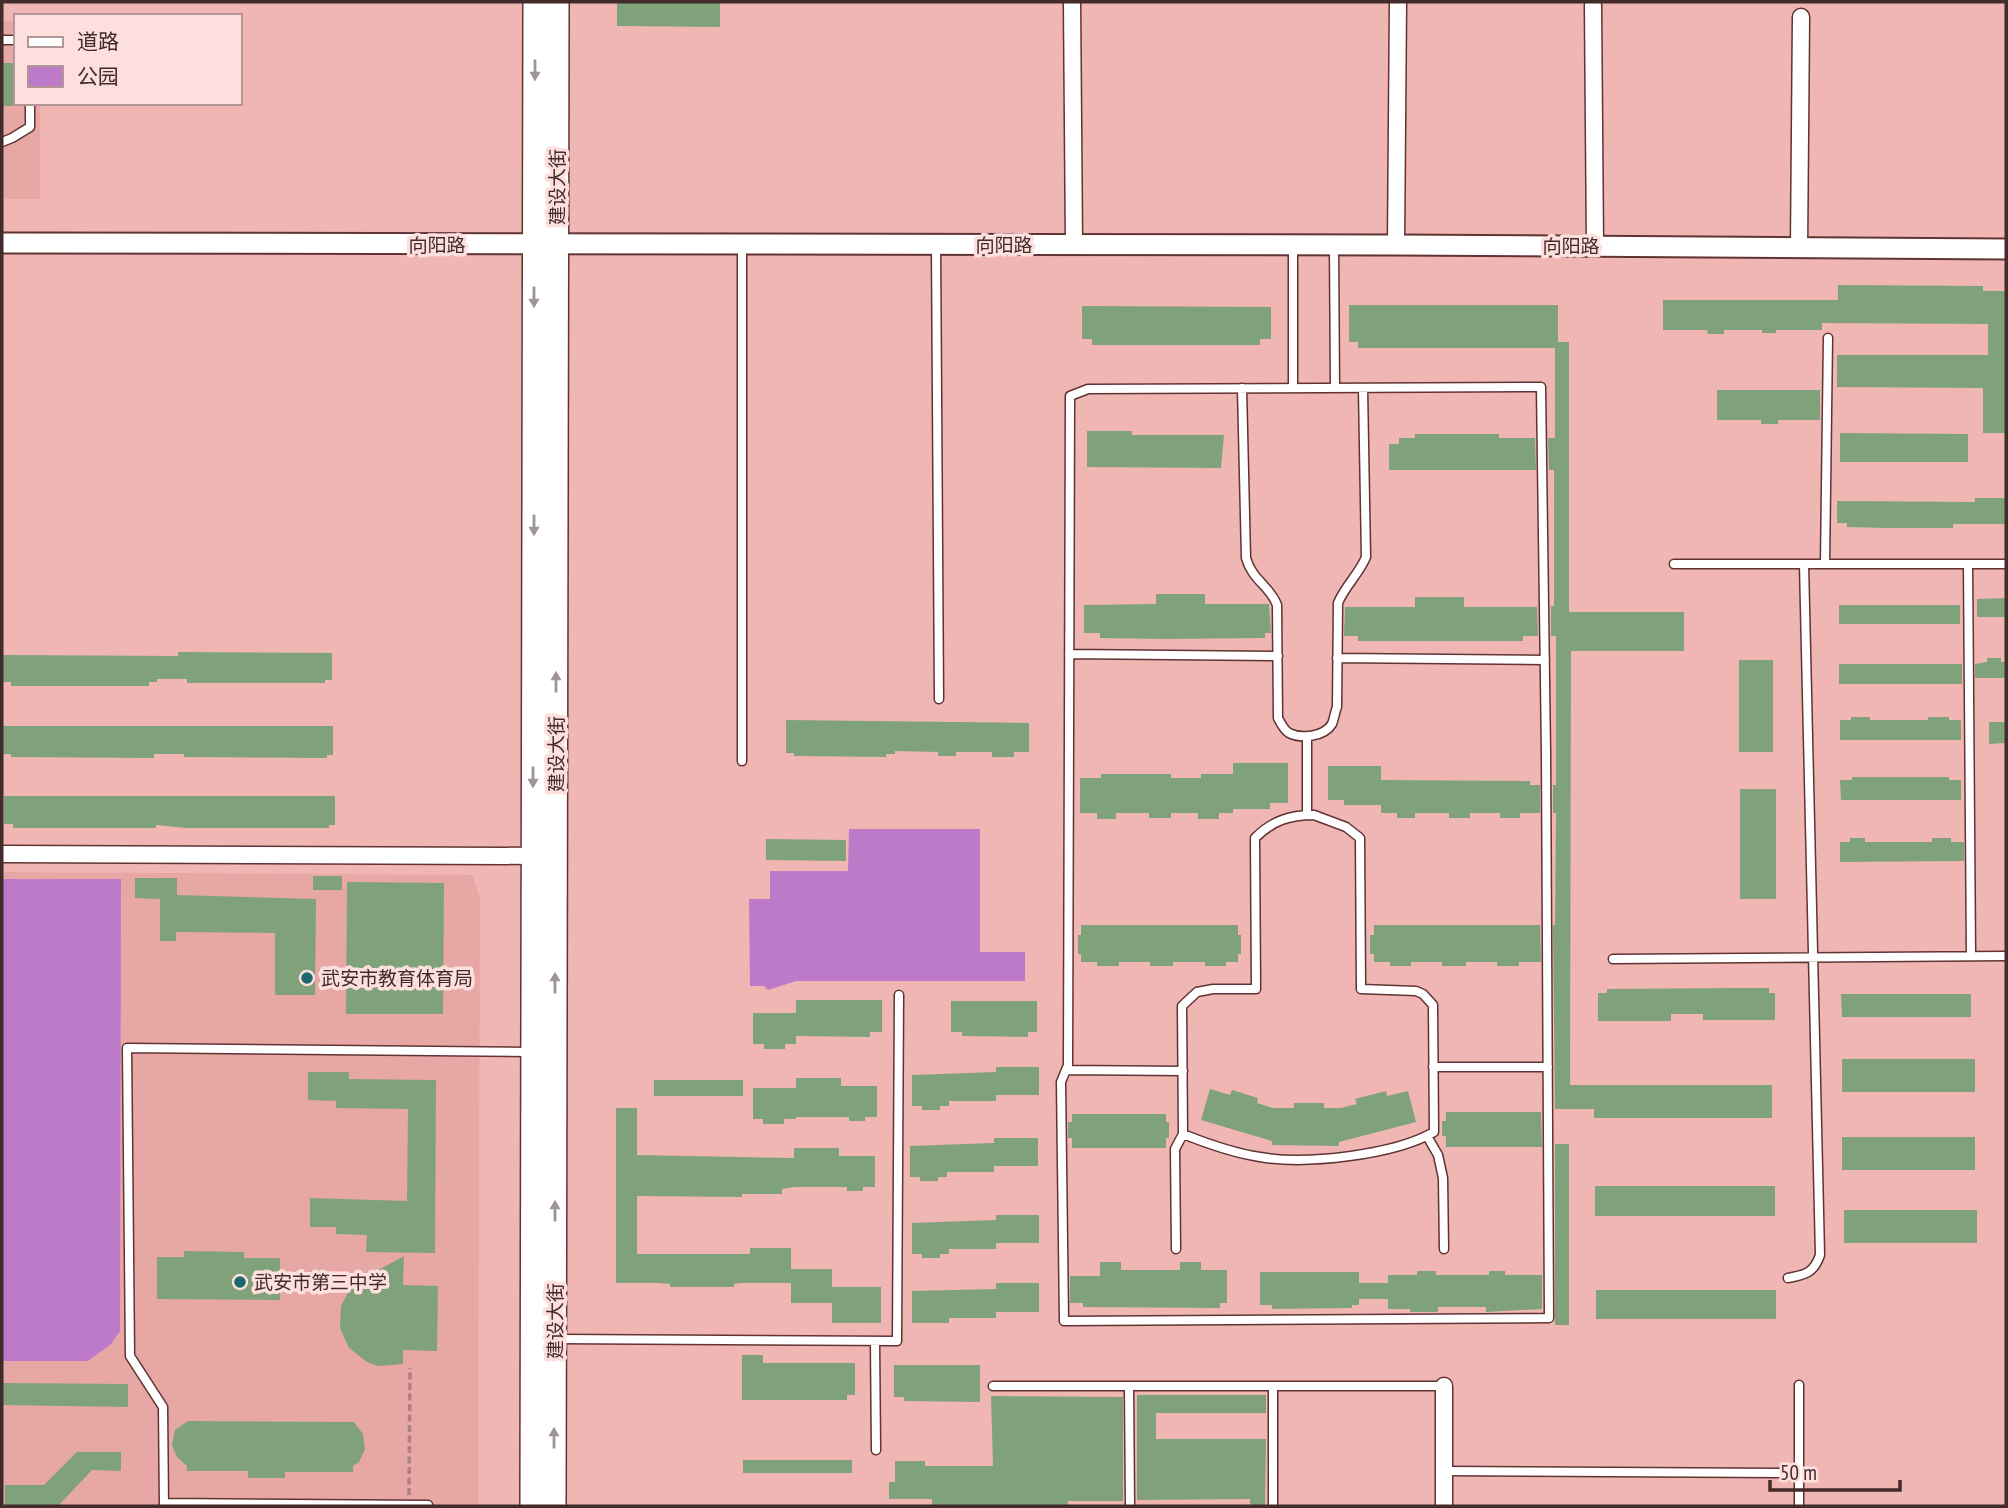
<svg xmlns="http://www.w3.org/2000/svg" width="2008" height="1508" font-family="'PT Sans Narrow','Noto Sans SC',sans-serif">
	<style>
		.built { fill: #e7a7a5 }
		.green { fill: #bc7ac8 }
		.building { fill: #80a27b }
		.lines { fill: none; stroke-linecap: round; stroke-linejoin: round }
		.service-casing { stroke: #613333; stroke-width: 11 }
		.minor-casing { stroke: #613333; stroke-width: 19 }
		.tertiary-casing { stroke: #613333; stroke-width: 23 }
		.secondary-casing { stroke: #613333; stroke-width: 26 }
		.path { stroke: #ae8280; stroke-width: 3.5; stroke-dasharray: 7 3.5; stroke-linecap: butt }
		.service { stroke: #fff; stroke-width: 8 }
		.minor { stroke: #fff; stroke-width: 16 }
		.tertiary { stroke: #fff; stroke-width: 19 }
		.secondary { stroke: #fff; stroke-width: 23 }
		.oneway { fill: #a09595 }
		.poi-dot { fill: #1b686d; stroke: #fddfdd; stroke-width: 2.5 }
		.labels { text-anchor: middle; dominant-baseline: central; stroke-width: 7; stroke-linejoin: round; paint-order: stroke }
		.street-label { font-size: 19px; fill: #422b2b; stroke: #fddfdd }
		.poi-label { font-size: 19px; fill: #422b2b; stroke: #fddfdd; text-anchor: start }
	</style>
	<rect width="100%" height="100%" fill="#efb6b3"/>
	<path class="built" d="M2,21H16V103H40V199H2Z
		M2,872L473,875L480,900L478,1506H2Z"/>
	<path class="green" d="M849,829H980V952H1025V981H796L768,990L764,986H750L749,899H770V871H848Z
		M2,879H121L120,1331L111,1344L88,1361H2Z"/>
	<path class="building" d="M617,2H720V27L617,26Z
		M2,63H16V106H2Z
		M1838,285L1983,286V291H2006V433H1983V388L1837,387V355H1988V324L1822,323V330H1776V333H1762V330H1724V334H1708L1707,330H1663V300H1838Z
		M1349,305H1558V342H1569V612H1684V651H1571L1570,1085H1772V1118H1594V1109H1555L1553,925H1555L1556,813H1553V785H1556V636H1551V606H1554V470H1549L1548,438H1555V348H1358V342H1349Z
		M1082,306L1271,307V339H1260V345H1092V339H1082Z
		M1717,390H1820V420H1778V424H1761V420H1717Z
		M1087,431H1132V435H1224L1221,468L1087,467Z
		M1840,433L1968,434V462H1840Z
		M1415,434H1499V438H1535L1536,470H1389V444H1399V438H1415Z
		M1975,498H2006V524H1953V528H1887L1847,527V523H1837V501L1975,502Z
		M1156,594H1205V604H1269L1271,633H1265V638L1165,639L1100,638V633H1084V605L1156,604Z
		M1415,597H1464V607H1537L1538,636H1523V641H1358V636H1344L1345,607H1415Z
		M2006,598V617H1977V599Z
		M1839,605H1960V624H1839Z
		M178,652L332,653V680H325V683H187V679H157V682H149V686H11V682H3V655L178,656Z
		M1987,658H2001V662H2006V678H1975V664L1987,662Z
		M1739,660H1773V752H1739Z
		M1839,664H1962V684H1839Z
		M1851,717H1870V720H1928V717H1949V720H1961V740H1840V720H1851Z
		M786,720L1029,723V752H1014V757H992V752H956V756H938V752L895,751V754H886V757L794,756V753H786Z
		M1989,722H2006V743L1989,744Z
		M2,726H333V755H327V758L184,757V754H154V758L11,757V754H2Z
		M1233,763H1288V803H1270V809H1233V813H1219V819H1198V813H1171V818H1149V813H1116V819H1097V813H1080V778H1101V774H1171V778H1201V774H1233Z
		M1328,766H1381V780L1530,781V785H1540V813H1520V818H1500V813H1470V818H1449V813H1415V818H1397V813H1381V805H1344V800H1328Z
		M1852,777H1949V780H1961V800H1841L1840,780H1852Z
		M1740,789H1776V899H1740Z
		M4,796H335V825H329V828H186L156,825V828H13V824H4Z
		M1850,838H1865V842H1932V838H1951V842H1964V861L1840,862V842H1850Z
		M766,839L846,840V861L766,860Z
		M313,876H342V890H313Z
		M135,878H177V895L316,899L315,995H275V933L176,932V941H160V899L135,898Z
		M347,882L444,883L443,1014H346Z
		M1081,925H1238V935H1241V954H1238V962H1226V966H1205V962H1173V966H1150V962H1119V966H1097V962H1081V954H1078V935H1081Z
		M1374,925H1540L1541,962H1519V966H1497V962H1466V966H1442V962H1411V966H1390V962H1374V954H1370V935H1374Z
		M1739,988H1769V993H1775V1020H1703V1014H1671V1021H1598V993H1607V989Z
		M1841,994H1971V1017H1842Z
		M796,1000H882V1032H870V1037L796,1036V1044H785V1049H764V1044H753V1013H796Z
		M951,1001H1037V1032H1028V1037L962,1036V1032H951Z
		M1842,1059H1975V1092H1842Z
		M996,1067H1039V1095H996V1101H949V1106H940V1110H922V1106H912V1075L996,1072Z
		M308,1072H349V1079L436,1080L435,1253L366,1252L367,1235L336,1234V1227H310V1198L407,1201L408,1109L336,1108V1101L308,1100Z
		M796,1078H841V1086H877V1117H865V1121H849V1117H796V1119H784V1124H763V1119H753V1088H796Z
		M654,1080H743V1096H654Z
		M1210,1089L1230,1095L1232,1090L1258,1098L1257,1103L1273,1108H1294V1103H1324V1108H1341L1357,1104L1355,1099L1386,1091L1387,1096L1408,1091L1416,1122L1339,1142V1146L1272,1145V1141L1201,1120Z
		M616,1108H637V1155L794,1158V1148H839V1156H875V1187H863V1191H847V1187H794L782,1189V1194H742V1197L637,1196V1254H750V1248H791V1269H832V1287H881V1323H832V1303H791V1283H741L734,1284V1287H670V1284L659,1283H616Z
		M1446,1112H1541L1542,1147H1446V1136H1442V1121H1446Z
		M1072,1114H1166V1122H1169V1138H1166V1148H1072V1138H1068V1122H1072Z
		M1842,1137H1975V1170H1842Z
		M994,1138H1038V1166H994V1172H947V1177H938V1181H920V1177H910V1146L994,1143Z
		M1555,1144H1569V1325H1555Z
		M1595,1186H1775V1216H1595Z
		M1844,1210H1977V1243H1844Z
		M996,1215H1039V1243H996V1249H949V1254H940V1258H922V1254H912V1223L996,1220Z
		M184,1251L244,1252V1258H280V1300L157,1299V1257H184Z
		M404,1256L403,1285L438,1286L437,1351L403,1350V1364L378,1366L367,1362L349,1348L340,1328L341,1306L351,1287L360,1280Z
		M1100,1262H1121V1270H1180V1262H1201V1270H1227V1303H1220V1308L1083,1307V1303H1070V1276H1100Z
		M1417,1271H1436V1275H1489V1271H1505V1275H1542V1309L1486,1312V1307H1438V1312H1410V1309H1388V1299H1359V1305H1352V1308L1272,1309V1305H1260V1272H1359V1283H1388V1275H1417Z
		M996,1283H1039V1312H996V1318H949V1323H912V1291L996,1289Z
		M1596,1290H1776V1319H1596Z
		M742,1355H763V1363H855V1395H847V1400H742Z
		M894,1365H980V1402L904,1401V1397H894Z
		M2,1383L128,1384V1407L2,1405Z
		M1137,1395H1266V1413H1156V1439H1266L1265,1506H1250V1499L1137,1500Z
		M991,1396L1123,1397V1501H1068V1506H932V1499H889V1482H895V1461H925V1466H993Z
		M188,1421L354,1422L363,1434L365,1449L359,1462L353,1466V1472H285V1478H248V1471H187V1466L177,1457L172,1445L175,1430Z
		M77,1452H121V1471L92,1470L58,1506H5V1485H44Z
		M743,1460H852V1473H743Z"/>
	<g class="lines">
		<g class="service-casing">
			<path id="service" d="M2,40H16
				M2,142L12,138L30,127V103
				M742,245V761
				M936,245L939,699
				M1293,245V388
				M1334,245L1335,388
				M1541,387L1546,753L1549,1318L1064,1321L1061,1082L1068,1065L1070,396L1088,389Z
				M1242,388L1246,558C1252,580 1270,586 1277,605L1278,718C1281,724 1284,730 1289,733C1301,739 1324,737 1332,724C1334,719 1335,712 1337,707L1338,603C1345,586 1359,574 1366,557L1363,388
				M1674,564H2006
				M1825,564L1828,338
				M1968,564L1971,956
				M1069,654L1278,656
				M1337,658L1545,660
				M1307,736V815
				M1314,815L1346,827L1360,838L1361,989L1416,991L1423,994L1433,1005L1434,1132C1394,1155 1306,1165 1260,1157C1233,1153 1208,1144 1183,1134L1182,1006L1197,992L1213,989H1256L1255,838C1272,821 1289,815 1314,815Z
				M1613,959L2006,956
				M1433,1067H1548
				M1066,1070L1183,1071
				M1427,1136L1438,1155L1443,1178L1444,1249
				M1176,1249L1175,1149L1183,1134
				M1788,1278C1805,1275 1814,1273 1820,1255L1804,564
				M557,1339L897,1341L899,995
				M875,1341L876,1450
				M993,1386H1444
				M1129,1386L1130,1506
				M1444,1471L1799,1473
				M164,1503L428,1505
				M164,1506L163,1407L130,1356L127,1048L530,1052
				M1273,1506V1386
				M1799,1506V1385"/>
		</g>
		<g class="minor-casing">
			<path id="minor" d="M1072,2L1074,245
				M1593,5L1595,247
				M1396,245L1398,2
				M1799,248L1801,17
				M2,854L542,856
				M1444,1506V1386"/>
		</g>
		<g class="tertiary-casing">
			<path id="tertiary" d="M2,243L1396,245L2006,249"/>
		</g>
		<g class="secondary-casing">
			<path id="secondary" d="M532,1506L535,2
				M554,1506L557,2"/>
		</g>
		<path class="path" d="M409,1495L410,1368"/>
		<use href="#service" class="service"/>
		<use href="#minor" class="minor"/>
		<use href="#tertiary" class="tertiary"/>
		<use href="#secondary" class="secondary"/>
	</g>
	<defs><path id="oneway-solid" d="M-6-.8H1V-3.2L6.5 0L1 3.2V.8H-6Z" transform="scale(1.75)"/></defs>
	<g class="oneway">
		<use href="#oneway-solid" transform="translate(535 70) rotate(90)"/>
		<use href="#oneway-solid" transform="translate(534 297) rotate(90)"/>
		<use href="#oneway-solid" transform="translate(534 525) rotate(90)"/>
		<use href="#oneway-solid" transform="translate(556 682) rotate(-90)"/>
		<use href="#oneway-solid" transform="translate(533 777) rotate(90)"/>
		<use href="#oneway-solid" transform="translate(555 983) rotate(-90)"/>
		<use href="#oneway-solid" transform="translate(555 1211) rotate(-90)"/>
		<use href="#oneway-solid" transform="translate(554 1438) rotate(-90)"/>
	</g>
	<g class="poi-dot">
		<circle cx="307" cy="978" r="7"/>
		<circle cx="240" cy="1282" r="7"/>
	</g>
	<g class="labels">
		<g class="street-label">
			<text transform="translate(557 187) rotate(-90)">建设大街</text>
			<text x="437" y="245">向阳路</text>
			<text x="1004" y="245">向阳路</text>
			<text x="1571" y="246">向阳路</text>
			<text transform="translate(556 754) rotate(-90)">建设大街</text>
			<text transform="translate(555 1321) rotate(-90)">建设大街</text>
		</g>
		<g class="poi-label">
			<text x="321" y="978">武安市教育体育局</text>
			<text x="254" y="1282">武安市第三中学</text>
		</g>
	</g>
	<rect width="2008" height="1508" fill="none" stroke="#422b2b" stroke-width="7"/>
	<rect x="14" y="14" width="228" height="91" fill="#fddfdd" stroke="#b29796" stroke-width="2"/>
	<rect x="28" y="37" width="35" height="10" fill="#ffffff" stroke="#b29796" stroke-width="2"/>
	<text x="77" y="49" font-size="21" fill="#422b2b">道路</text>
	<rect x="28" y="66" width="35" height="21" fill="#bc7ac8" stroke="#b29796" stroke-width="2"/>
	<text x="77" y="84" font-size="21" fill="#422b2b">公园</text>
	<path d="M1770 1480v10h130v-10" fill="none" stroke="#422b2b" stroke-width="3.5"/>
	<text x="1780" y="1480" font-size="21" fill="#422b2b" stroke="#fddfdd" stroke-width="5" paint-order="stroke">50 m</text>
</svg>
